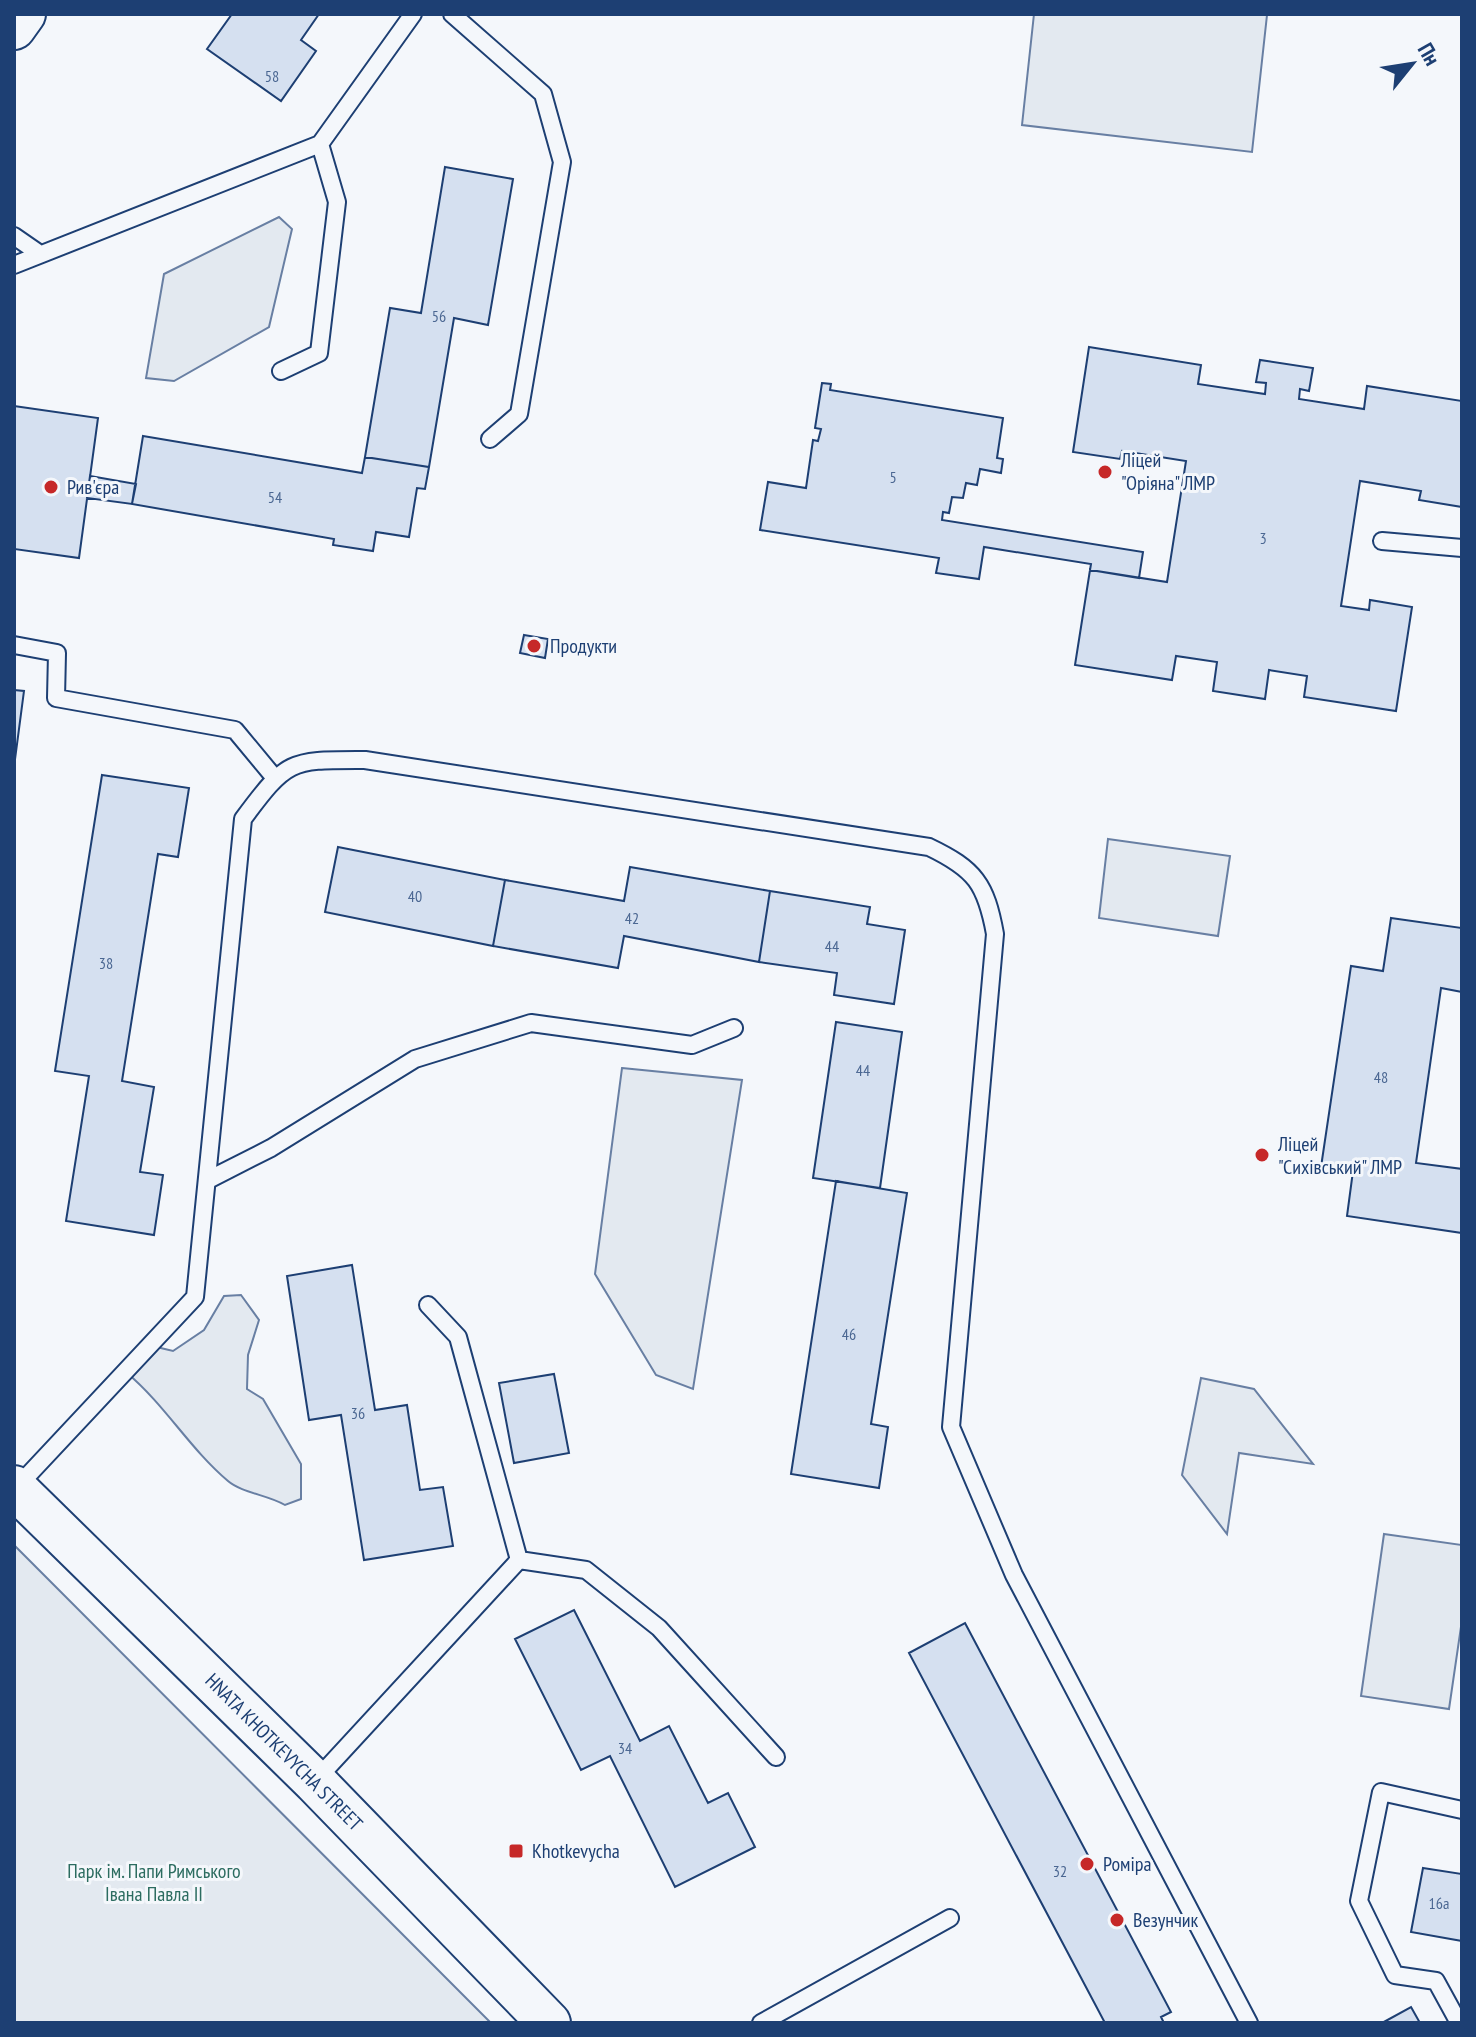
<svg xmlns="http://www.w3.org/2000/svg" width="1476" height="2037" font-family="'PT Sans Narrow',sans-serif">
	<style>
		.green { fill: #e3e9f0; stroke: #687fa3; stroke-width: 2 }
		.building { fill: #d5e0f0; stroke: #1d3f73; stroke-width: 2 }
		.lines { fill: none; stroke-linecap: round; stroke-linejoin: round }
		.service-casing { stroke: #1d3f73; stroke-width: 20 }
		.tertiary-casing { stroke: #1d3f73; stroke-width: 46 }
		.service { stroke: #f4f7fb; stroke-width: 16 }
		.tertiary { stroke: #f4f7fb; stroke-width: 42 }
		.poi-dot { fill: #c62828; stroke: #f4f7fb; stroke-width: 3 }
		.labels { text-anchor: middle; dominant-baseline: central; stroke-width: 6; stroke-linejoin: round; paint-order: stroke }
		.number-label { font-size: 16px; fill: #4b6792 }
		.poi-label { font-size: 20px; fill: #1d3f73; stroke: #f4f7fb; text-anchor: start }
		.street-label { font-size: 20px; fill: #1d3f73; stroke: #f4f7fb }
		.park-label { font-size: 20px; fill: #2c6c60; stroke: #f4f7fb }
	</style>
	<rect width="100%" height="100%" fill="#f4f7fb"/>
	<path class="green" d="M1034,14L1267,15L1252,152L1022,125Z
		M279,217L292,229L269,327L174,381L146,378L164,274Z
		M1108,839L1230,856L1218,936L1099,918Z
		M622,1068L742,1080L693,1389L656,1375L595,1274Z
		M241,1295L259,1320L248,1355L247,1389L263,1399L301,1464V1499L285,1505C268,1495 242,1493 228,1481C190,1449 165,1405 127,1373L148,1345L173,1351L204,1330L224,1296Z
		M1201,1378L1254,1389L1313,1464L1239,1453L1227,1534L1182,1475Z
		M1384,1534L1462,1545V1620L1449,1709L1361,1696Z
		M14,1545L491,2023H14Z"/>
	<path class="building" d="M232,14H319L301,40L316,51L281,101L207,49Z
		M445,167L513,179L488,325L454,318L429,467L365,457L390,308L421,313Z
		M1089,347L1201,365L1198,384L1265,394L1266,383L1256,382L1260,360L1313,368L1309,391L1300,389L1299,399L1364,409L1367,386L1462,401V507L1419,500L1421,491L1360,481L1341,606L1369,610L1370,600L1412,607L1396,711L1304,697L1307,676L1269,670L1265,699L1213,691L1217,662L1176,656L1172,680L1075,665L1090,570L1167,582L1186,461L1122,451L1120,459L1073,452Z
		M822,383L831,384L830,390L1003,418L997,458L1003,459L1001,473L980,469L977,485L966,483L963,498L952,497L949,513L943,512L942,520L1143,552L1139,578L1090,570L1091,564L984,547L979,579L936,573L939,558L760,530L768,482L806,488L813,440L818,441L821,429L815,428Z
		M14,406L98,418L79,558L14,549Z
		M143,436L362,473L365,457L429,467L425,489L417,488L409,537L376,532L373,551L333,545L334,539L132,504Z
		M90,476L136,484L132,504L87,498Z
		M524,635L548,639L545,658L520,653Z
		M14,690L24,691L14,767Z
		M102,775L189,788L178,857L158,854L122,1081L154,1087L140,1172L163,1175L154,1235L66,1221L89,1076L55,1071Z
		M338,847L505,880L493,946L325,912Z
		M630,867L770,891L759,962L624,936L618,968L493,946L505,880L624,901Z
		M770,891L870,907L867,924L905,930L894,1004L834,995L837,973L759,962Z
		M1391,918L1462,928V992L1441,988L1416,1163L1462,1169V1233L1347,1216L1353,1171L1321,1167L1351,966L1383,971Z
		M836,1022L902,1032L880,1188L813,1178Z
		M836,1181L907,1193L871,1424L888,1427L879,1488L791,1474Z
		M352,1265L375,1410L407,1405L420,1490L443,1487L453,1546L364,1560L341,1415L309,1420L287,1276Z
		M554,1374L569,1453L514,1463L499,1383Z
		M574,1610L640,1741L669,1726L708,1803L728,1793L755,1847L675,1887L610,1756L581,1770L515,1639Z
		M965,1623L1171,2012L1161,2017L1164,2023H1105L909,1653Z
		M1423,1868L1462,1874V1941L1411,1932Z
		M1411,2007L1420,2023H1382Z"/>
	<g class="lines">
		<g class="service-casing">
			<path id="service" d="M452,14L543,94L562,162L519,414L490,439
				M14,236L40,254
				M14,265L320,144L413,14
				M281,371L319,353L337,202L320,144
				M1382,541L1462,548
				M14,645L57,653L56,698L235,730L274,777
				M208,1180L271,1148L415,1059L531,1023L692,1045L734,1028
				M428,1305L458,1337L519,1560
				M17,1487L195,1297L243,819C288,758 291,760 365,760L929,847C975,869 986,884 995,934L951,1427L1014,1575L1249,2023
				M316,1780L519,1560L586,1570L659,1628L776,1757
				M761,2023L950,1918
				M1459,2023L1436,1981L1395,1975L1359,1901L1381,1792L1462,1810"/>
		</g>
		<g class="tertiary-casing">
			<path id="tertiary" d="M14,28L24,14
				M14,1487L315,1782L549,2023"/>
		</g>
		<use href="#service" class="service"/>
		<use href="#tertiary" class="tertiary"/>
	</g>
	<g class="poi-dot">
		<circle cx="1105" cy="472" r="8"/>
		<circle cx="51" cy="487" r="8"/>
		<circle cx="534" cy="646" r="8"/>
		<circle cx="1262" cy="1155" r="8"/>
		<rect x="508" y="1843" width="16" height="16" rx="4"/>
		<circle cx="1087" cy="1864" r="8"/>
		<circle cx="1117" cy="1920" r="8"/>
	</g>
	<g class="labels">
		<g class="number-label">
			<text x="272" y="76">58</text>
			<text x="439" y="316">56</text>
			<text x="893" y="477">5</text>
			<text x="275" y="497">54</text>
			<text x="1263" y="538">3</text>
			<text x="415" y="896">40</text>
			<text x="632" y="918">42</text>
			<text x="832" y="946">44</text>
			<text x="106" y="963">38</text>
			<text x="863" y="1070">44</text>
			<text x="1381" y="1077">48</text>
			<text x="849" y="1334">46</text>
			<text x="358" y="1413">36</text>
			<text x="625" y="1748">34</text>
			<text x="1060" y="1871">32</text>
			<text x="1439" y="1903">16а</text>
		</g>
		<g class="poi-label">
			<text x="1121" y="460">Ліцей<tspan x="1121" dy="23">"Оріяна" ЛМР</tspan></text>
			<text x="67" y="487">Рив'єра</text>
			<text x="550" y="646">Продукти</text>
			<text x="1278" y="1144">Ліцей<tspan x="1278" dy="23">"Сихівський" ЛМР</tspan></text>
			<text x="532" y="1851">Khotkevycha</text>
			<text x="1103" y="1864">Роміра</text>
			<text x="1133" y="1920">Везунчик</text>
		</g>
		<g class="street-label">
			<text transform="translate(284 1752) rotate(45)">HNATA KHOTKEVYCHA STREET</text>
		</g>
		<g class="park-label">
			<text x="154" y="1871">Парк ім. Папи Римського<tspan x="154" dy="23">Івана Павла ІІ</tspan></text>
		</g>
	</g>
	<rect width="1476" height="2037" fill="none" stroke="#1d3f73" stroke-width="32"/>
	<g transform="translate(1412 64) rotate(60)" stroke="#f4f7fb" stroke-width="6" paint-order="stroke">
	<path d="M0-6L14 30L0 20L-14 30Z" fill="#1d3f73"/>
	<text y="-12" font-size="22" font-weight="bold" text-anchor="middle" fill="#1d3f73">Пн</text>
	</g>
</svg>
